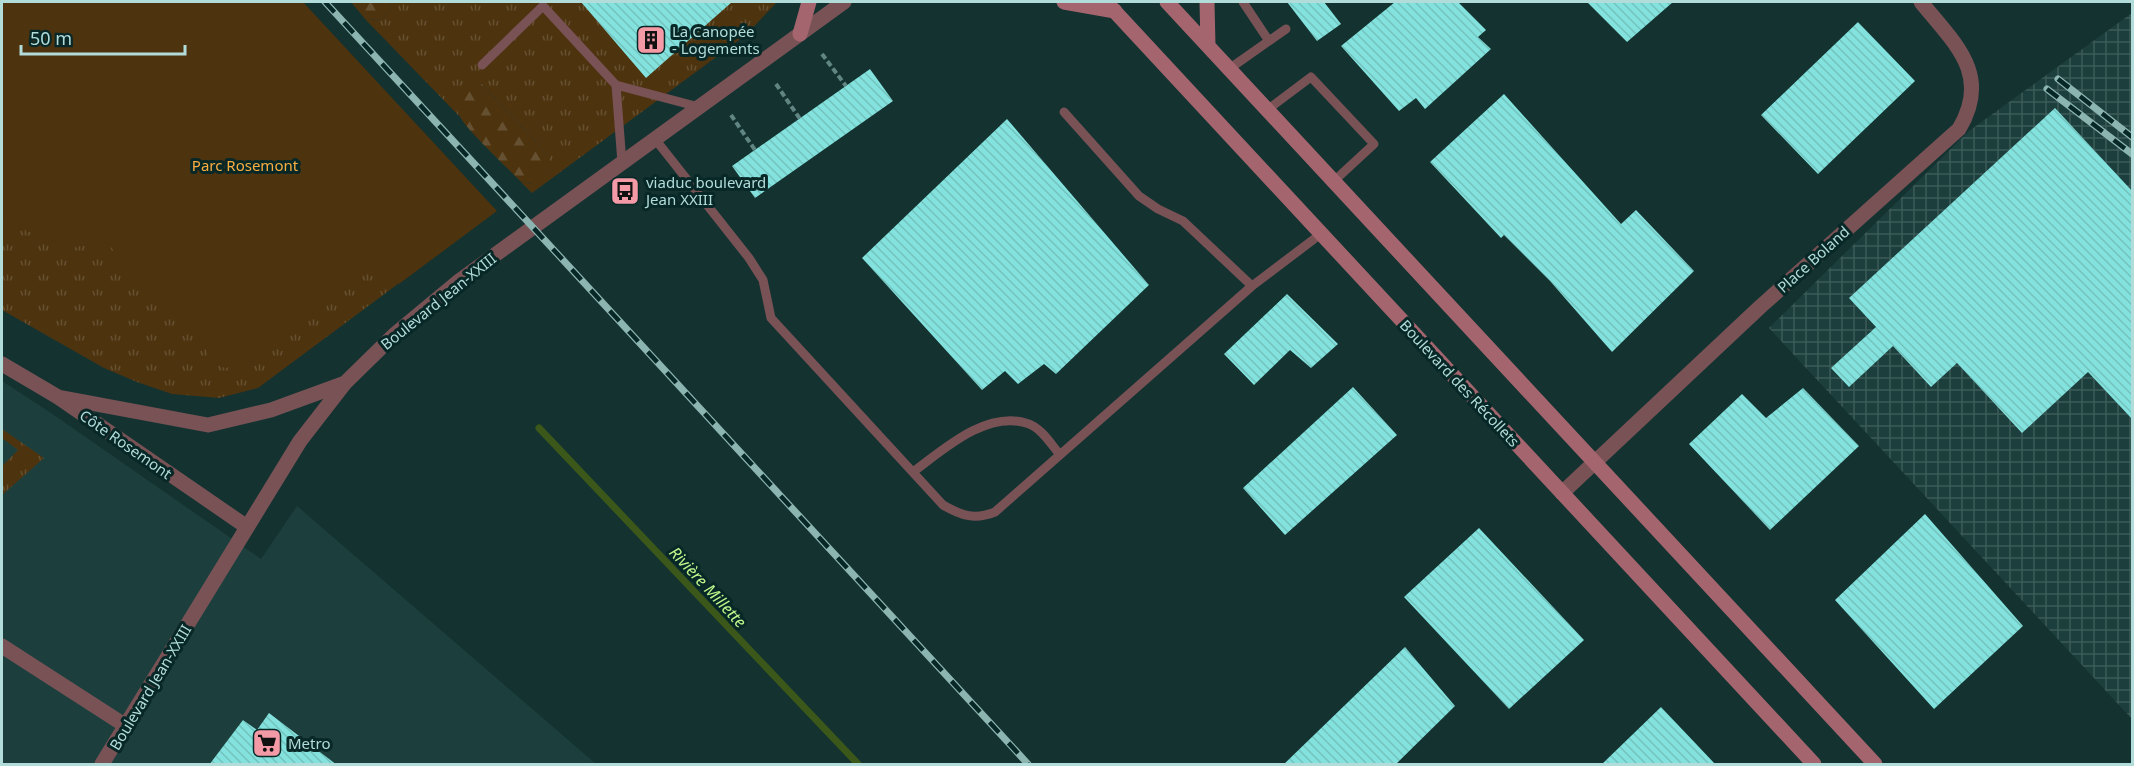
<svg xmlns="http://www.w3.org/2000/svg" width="2134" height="766" font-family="'Noto Sans',sans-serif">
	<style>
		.built { fill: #1c3f3d }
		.industrial { fill: url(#industrial-grid) }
		.grass { fill: url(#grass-tufts) }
		.forest { fill: url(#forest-firs) }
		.park { fill: #4e330f }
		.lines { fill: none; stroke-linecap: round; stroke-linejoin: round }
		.stream { stroke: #3b581a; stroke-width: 7 }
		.building { fill: url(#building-back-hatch) }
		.path { stroke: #608583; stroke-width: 4; stroke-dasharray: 6 3; stroke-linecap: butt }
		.service { stroke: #795256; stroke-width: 9 }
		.minor { stroke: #795256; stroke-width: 15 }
		.tertiary { stroke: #795256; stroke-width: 15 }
		.secondary { stroke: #a4656e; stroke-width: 15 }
		.rail-casing { stroke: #8cb4b1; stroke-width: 7 }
		.rail { stroke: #082827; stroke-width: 4.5; stroke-dasharray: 14; stroke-linecap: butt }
		.labels { text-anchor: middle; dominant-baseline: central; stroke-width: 6; stroke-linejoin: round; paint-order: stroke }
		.poi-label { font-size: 15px; fill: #b1dcd9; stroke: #082827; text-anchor: start }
		.park-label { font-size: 15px; fill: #faad40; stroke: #082827 }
		.street-label { font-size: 15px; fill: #b1dcd9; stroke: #082827 }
		.water-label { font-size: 16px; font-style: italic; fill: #bff78b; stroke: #082827 }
	</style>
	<defs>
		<pattern id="industrial-grid" width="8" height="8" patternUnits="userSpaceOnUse" patternTransform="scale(1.5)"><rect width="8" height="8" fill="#1c3f3d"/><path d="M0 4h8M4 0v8" fill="none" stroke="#3b5a58"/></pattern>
		<pattern id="grass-tufts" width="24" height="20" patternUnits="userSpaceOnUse" patternTransform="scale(1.5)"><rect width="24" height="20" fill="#4e330f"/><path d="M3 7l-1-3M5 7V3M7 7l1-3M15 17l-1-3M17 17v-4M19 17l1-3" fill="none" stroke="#655031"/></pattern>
		<pattern id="forest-firs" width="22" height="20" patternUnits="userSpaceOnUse" patternTransform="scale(1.5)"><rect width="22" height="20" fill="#4e330f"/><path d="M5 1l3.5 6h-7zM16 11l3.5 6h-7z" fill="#655031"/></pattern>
		<pattern id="building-back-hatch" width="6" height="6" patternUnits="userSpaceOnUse" patternTransform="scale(1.5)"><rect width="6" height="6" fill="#83e2dd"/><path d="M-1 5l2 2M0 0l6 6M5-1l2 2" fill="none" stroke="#73c2be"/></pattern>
	</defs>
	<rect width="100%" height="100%" fill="#133230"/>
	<path class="built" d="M2,381L51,413L261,559L297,506L596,764H2Z"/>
	<path class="industrial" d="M2132,13V719L1769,328L1969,131Z"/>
	<path class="grass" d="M2,2L414,272L258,388L219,398L172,394L137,382L104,368L2,310Z
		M393,2H777L746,35L532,193L520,181L530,184L549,170V156L481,83L456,98L459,116L366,20L383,19Z
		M2,429L44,458L2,495V466L18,450L2,438Z"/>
	<path class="forest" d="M351,2H393L383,19L366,20Z
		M469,79L481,83L549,156V170L531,184L520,181C507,167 466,130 459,115C452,101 457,87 469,79Z"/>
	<path class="park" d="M2,2H303L497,211L399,284L377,264L252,361L225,368L211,362L204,345L105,241L71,248L2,221Z"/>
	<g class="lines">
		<path class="stream" d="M539,428L858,764"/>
	</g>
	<path class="building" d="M581,2H732L646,78Z
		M1287,2H1324L1341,24L1317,41Z
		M1395,2H1458L1486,30L1478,37L1491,49L1425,109L1416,98L1399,111L1341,46Z
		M1587,2H1673L1627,42Z
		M1858,22L1915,81L1818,174L1761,115Z
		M870,69L893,101L755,198L732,166Z
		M1504,94L1621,224L1636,210L1694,271L1612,352L1550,281L1504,235L1501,238L1430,162Z
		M2055,108L2133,192V420L2088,372L2022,433L1957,363L1931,387L1893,346L1849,387L1831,368L1876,327L1849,298Z
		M1007,119L1149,285L1056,374L1044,364L1018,384L1005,371L982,390L862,258Z
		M1287,294L1338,344L1311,368L1290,350L1254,385L1224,354Z
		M1353,387L1397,435L1285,535L1243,488Z
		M1803,388L1859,446L1770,530L1689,444L1742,394L1766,418Z
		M1925,514L2023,626L1934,709L1835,600Z
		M1479,528L1584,640L1509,709L1404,597Z
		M1405,647L1455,706L1395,765H1283Z
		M1661,707L1716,765H1601Z
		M269,713L337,765H209L243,720L257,730Z"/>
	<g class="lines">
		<path class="path" d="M822,54L846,86
			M776,84L800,119
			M731,115L755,150"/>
		<path class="service" d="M1243,2L1269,41
			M482,65L543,6L616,85L699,107
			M1229,69L1286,29
			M616,85L622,163
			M1267,110L1311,77L1374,144L1334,181
			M1064,112L1139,196L1158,209L1183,221L1252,286
			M655,139L749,258L763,280L771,318L943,505C962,516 975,520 995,512L1252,286L1322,233
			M913,472C943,450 985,411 1026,423C1041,427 1051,444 1060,455"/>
		<path class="minor" d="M1562,493L1760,307L1959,129C1992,74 1954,43 1921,2
			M2,646L126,726"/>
		<path class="tertiary" d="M2,364L58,397L247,527
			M58,397L208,425L271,410L345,383
			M102,764L300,441L345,383L394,335L459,281L844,2"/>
		<path class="secondary" d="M1064,2L1115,11
			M1106,2L1814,764
			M1167,2L1875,764
			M1207,2L1208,46
			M800,34L809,2"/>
		<g class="rail-casing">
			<path id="rail" d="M325,2L1028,764
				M2058,79L2132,137
				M2047,89L2132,154"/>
		</g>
		<use href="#rail" class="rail"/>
	</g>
	<defs>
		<g id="building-square" transform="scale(1.5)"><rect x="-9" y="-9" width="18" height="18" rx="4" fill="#f49aa6" stroke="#082827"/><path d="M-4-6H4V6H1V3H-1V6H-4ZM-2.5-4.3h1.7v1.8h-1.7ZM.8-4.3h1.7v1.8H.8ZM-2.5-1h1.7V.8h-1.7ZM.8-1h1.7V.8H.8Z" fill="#111"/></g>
		<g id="bus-square" transform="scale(1.5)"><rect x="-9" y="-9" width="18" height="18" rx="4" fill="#f49aa6" stroke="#082827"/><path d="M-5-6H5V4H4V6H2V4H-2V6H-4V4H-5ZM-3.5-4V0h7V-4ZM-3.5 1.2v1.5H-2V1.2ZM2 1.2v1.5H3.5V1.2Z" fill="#111"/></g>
		<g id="supermarket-square" transform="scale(1.5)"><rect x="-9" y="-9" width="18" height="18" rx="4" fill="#f49aa6" stroke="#082827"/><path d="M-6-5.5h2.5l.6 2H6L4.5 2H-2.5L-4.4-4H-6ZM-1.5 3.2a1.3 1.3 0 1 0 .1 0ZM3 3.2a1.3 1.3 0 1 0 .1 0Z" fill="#111"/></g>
	</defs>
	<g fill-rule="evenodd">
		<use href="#building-square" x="651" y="40"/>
		<use href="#bus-square" x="625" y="191"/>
		<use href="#supermarket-square" x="267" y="743"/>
	</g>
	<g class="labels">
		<g class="poi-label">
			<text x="672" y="31">La Canopée<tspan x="672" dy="17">- Logements</tspan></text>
			<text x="646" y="182">viaduc boulevard<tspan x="646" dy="17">Jean XXIII</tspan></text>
			<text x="288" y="743">Metro</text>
		</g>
		<g class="park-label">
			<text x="245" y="165">Parc Rosemont</text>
		</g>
		<g class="street-label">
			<text transform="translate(1813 259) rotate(-42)">Place Boland</text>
			<text transform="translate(438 301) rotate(-39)">Boulevard Jean-XXIII</text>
			<text transform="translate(1460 383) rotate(47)">Boulevard des Récollets</text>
			<text transform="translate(126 444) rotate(35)">Côte Rosemont</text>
			<text transform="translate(150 687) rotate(-59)">Boulevard Jean-XXIII</text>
		</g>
		<g class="water-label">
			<text transform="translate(708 587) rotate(47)">Rivière Millette</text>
		</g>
	</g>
	<rect width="2134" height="766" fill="none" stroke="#b1dcd9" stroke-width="6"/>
	<path d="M21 45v9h164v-9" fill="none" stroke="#b1dcd9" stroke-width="3"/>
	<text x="30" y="45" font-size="18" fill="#b1dcd9" stroke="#082827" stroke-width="4.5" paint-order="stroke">50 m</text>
</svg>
